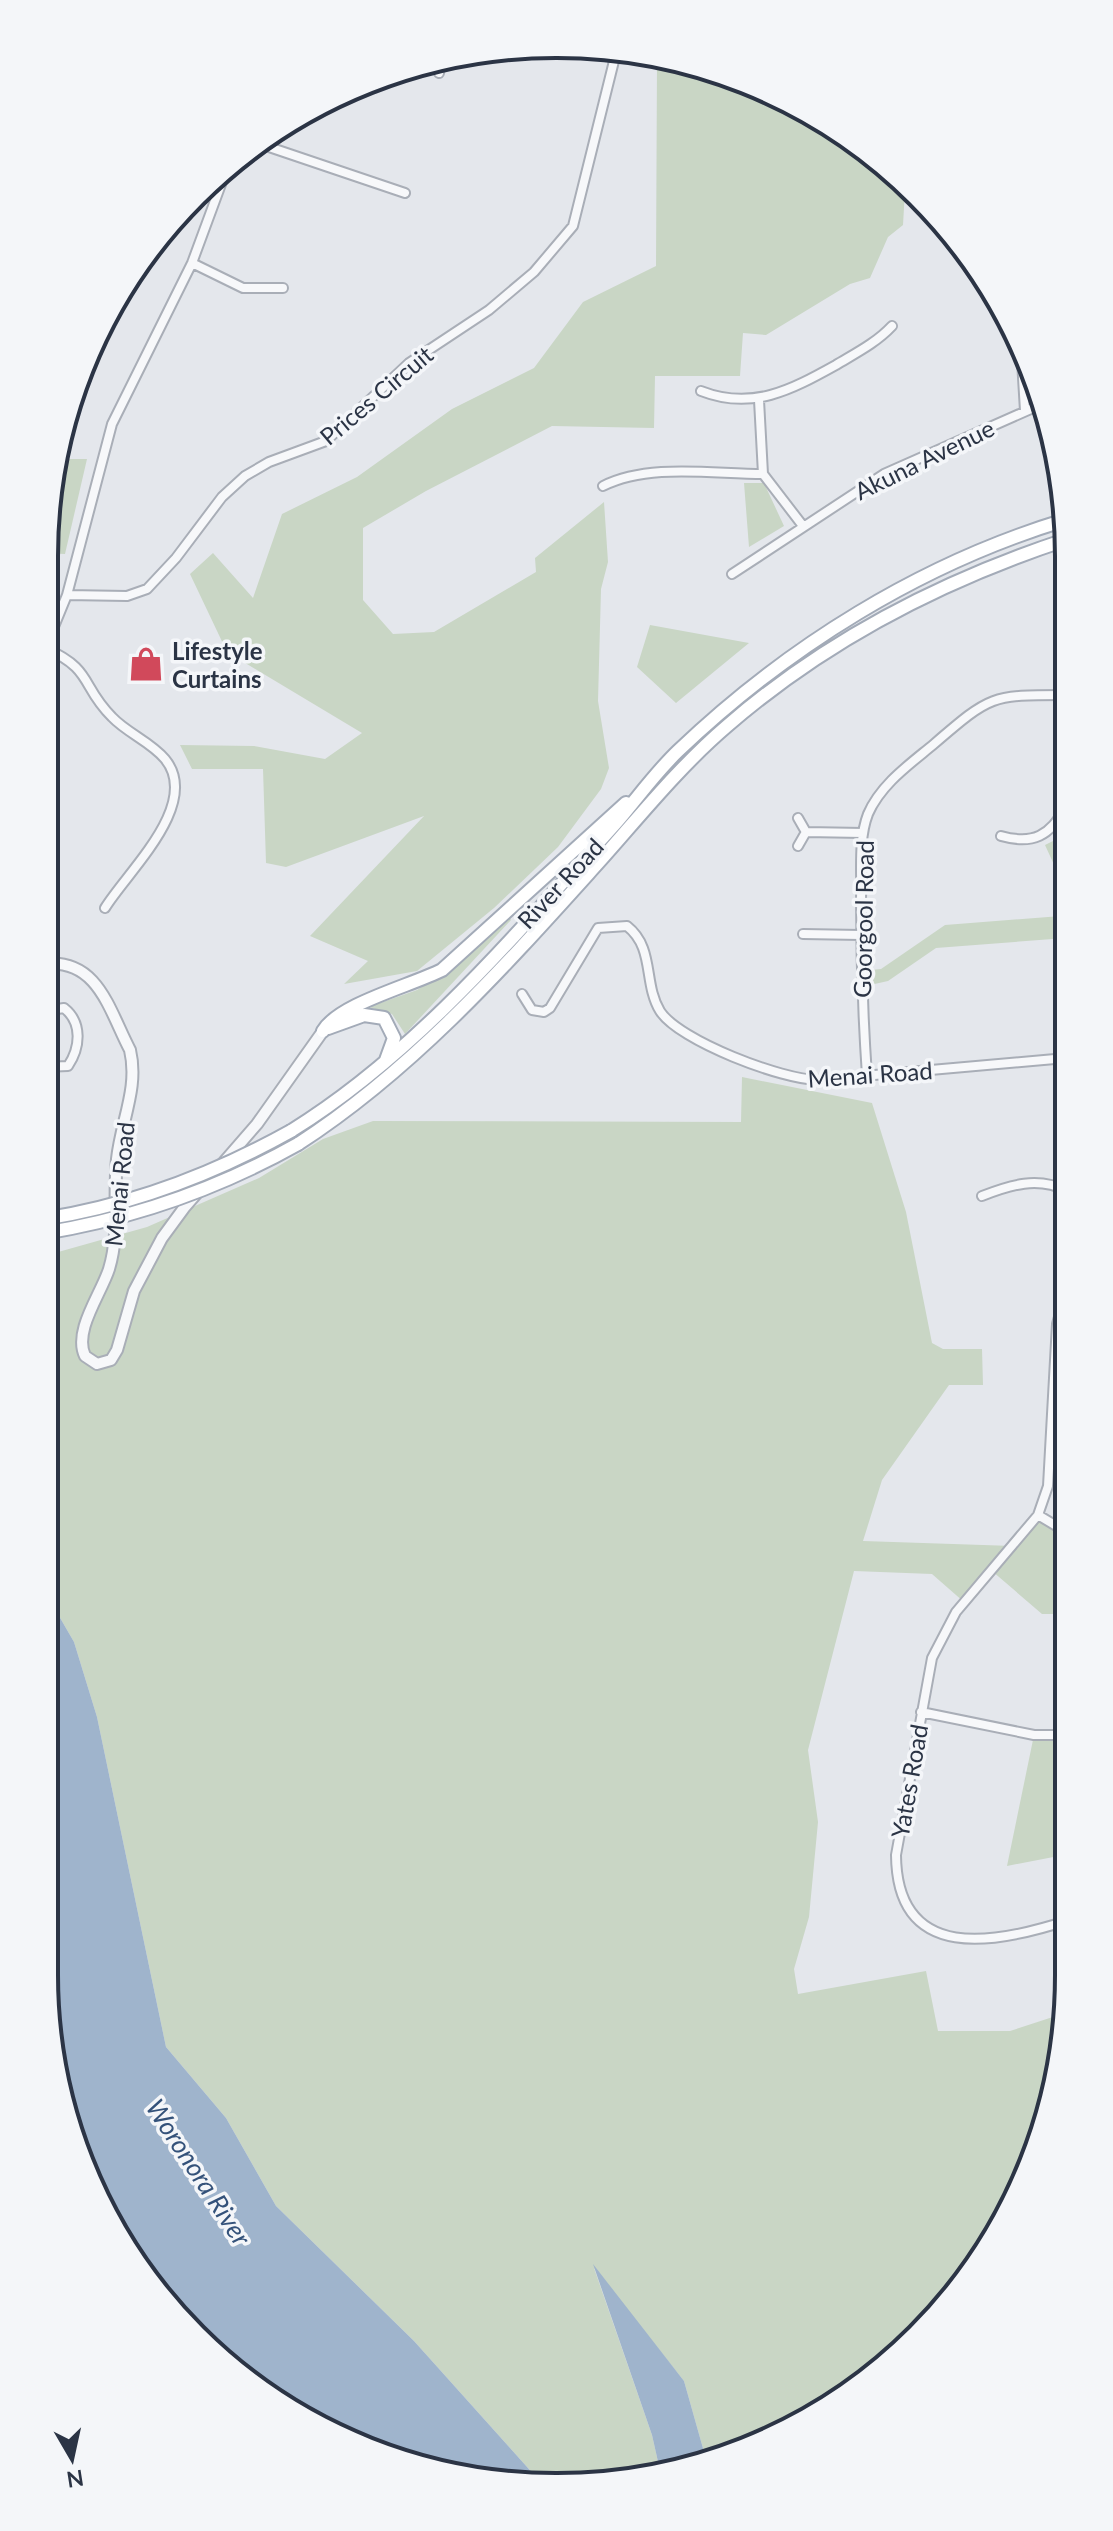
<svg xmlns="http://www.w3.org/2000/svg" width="1113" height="2531" font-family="Lato,sans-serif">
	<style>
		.green { fill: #c9d6c5 }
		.water { fill: #9fb4cc }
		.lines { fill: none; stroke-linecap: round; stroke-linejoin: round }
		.minor-casing { stroke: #a9aeb7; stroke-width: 12 }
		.tertiary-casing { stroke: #a9aeb7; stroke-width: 14 }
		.primary-casing { stroke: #a3abb8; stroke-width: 16 }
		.minor { stroke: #f7f8fa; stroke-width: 8 }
		.tertiary { stroke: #f7f8fa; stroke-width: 10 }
		.primary { stroke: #fff; stroke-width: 12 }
		.primary-bridge-casing { stroke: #a3abb8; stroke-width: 16; stroke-linecap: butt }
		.primary-bridge { stroke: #fff; stroke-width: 12 }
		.labels { text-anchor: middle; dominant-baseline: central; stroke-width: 7; stroke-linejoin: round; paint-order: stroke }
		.street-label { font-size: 24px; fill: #2b3445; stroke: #f4f6f9 }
		.poi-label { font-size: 24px; font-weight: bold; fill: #2b3445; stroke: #f4f6f9; text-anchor: start }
		.water-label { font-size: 26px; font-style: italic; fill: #34527a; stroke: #f4f6f9 }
		.rim { fill: none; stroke: #2b3445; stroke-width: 4 }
	</style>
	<rect width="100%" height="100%" fill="#e4e7ec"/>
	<path class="green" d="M657,63L722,71L842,131L905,190L903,225L888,237L870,278L850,284L766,335L743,333L740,376H655L654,428L552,426L426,491L363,528V600L393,634L434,632L536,572L535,558L604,502L608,562L601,589L598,701L609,768L601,789L558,847L494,908L417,971L344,984L368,961L310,936L424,816L286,867L266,863L263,769H192L180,745L254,746L325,759L362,733L227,652L190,574L213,553L253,598L282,514L357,477L452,409L534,368L583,302L656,266Z
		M60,459H87L65,554L44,553Z
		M744,483H764L784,526L749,547Z
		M650,625L749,643L676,703L637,667Z
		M1053,841L1066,863V938L936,948L888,981L870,985V970L881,969L945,925L1061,916L1056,869L1045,845Z
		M509,917L511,920L405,1034L392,1014L369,1007L417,990L451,968Z
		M742,1077L872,1103L906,1212L932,1343L943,1349H982L983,1385H949L882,1480L863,1541L1013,1546L1038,1515L1068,1533V1614H1042L992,1571L964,1602L932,1574L854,1571L808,1750L818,1822L809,1917L794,1969L798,1994L926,1971L938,2031H1010L1062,2014L1042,2140L963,2287L813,2418L706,2459L684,2381L594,2268L652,2435L661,2475L536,2477L414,2341L276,2206L226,2118L166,2047L97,1717L74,1642L44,1590V1256L147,1227L259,1178L323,1139L373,1121L741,1122Z
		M1034,1735H1068L1069,1854L1007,1866Z"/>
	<path class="water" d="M44,1590L74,1642L97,1717L166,2047L226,2118L276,2206L414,2341L536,2477H457L301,2419L171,2312L71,2140L44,1974Z
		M593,2264L684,2381L706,2459L661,2475L652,2435Z"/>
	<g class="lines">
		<g class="minor-casing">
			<path id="minor" d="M439,73L440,67
				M266,146L405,193
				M192,263L243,288H283
				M1021,344L1025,411
				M701,391C752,411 791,390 836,365C856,353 876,343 892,326
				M759,400L763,474L803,526
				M603,486C649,463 712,474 763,474
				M732,574L884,474L1042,404
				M67,595L127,596L147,589L176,558L222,497L245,476L269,462L326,441L409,363L489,310L534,272L573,226L615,57
				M45,648C94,670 80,685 112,717C127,733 151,742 165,759C202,804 127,872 105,908
				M44,651L67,595L112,424L192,263L223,179
				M798,818L806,832L798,846
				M806,832L863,833
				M1001,836C1033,845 1050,836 1066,807
				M803,934L861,935
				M522,994L532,1010L544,1012L550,1008L598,928L627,926C655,948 643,983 660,1011C679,1041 783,1080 818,1080L1066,1058
				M44,1067L68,1066C80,1048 83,1023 64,1008L44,1011
				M867,1076C863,1017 861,958 861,899C862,872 858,840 868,814C881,784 910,764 934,744C991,695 991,695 1065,695
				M982,1196C1010,1185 1038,1176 1067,1191
				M1067,1289L1057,1324L1048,1486L1038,1515L956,1612L932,1658L896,1855C897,1964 996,1944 1069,1920
				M1054,1381H1067
				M1038,1515L1068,1533
				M921,1712L1034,1735H1068"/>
		</g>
		<g class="tertiary-casing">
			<path id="tertiary" d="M44,964C98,958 109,1010 130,1050C139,1088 121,1121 117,1159C113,1196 120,1233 109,1269C101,1294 73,1331 85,1356L97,1364L111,1360L117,1350L134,1291L162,1238L184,1208L257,1124L323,1031"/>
		</g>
		<g class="primary-casing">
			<path id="primary" d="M328,1028L364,1015L384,1018L394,1038L386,1060
				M323,1031C339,1004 410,986 442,970L626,803
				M291,1131C417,1053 516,934 615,824C636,800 655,773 678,751C787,647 920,564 1065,520
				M298,1144C414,1069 506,965 598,863C640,816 679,767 727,726C826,640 941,581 1065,540"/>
		</g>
		<use href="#minor" class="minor"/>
		<use href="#tertiary" class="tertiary"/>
		<use href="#primary" class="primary"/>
		<g class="primary-bridge-casing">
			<path id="primary-bridge" d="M44,1219C133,1205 212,1175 291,1131
				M44,1233C135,1218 218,1189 298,1144"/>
		</g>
		<use href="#primary-bridge" class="primary-bridge"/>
	</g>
	<defs>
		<g id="shop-bare" transform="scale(2.76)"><path d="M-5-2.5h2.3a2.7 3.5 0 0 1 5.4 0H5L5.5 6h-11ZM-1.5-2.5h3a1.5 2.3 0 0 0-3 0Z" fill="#d1495b" stroke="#f4f6f9" stroke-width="2.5" paint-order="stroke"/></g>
	</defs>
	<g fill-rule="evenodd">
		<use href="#shop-bare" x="146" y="664"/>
	</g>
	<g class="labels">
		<g class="street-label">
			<text transform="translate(376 395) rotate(-40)">Prices Circuit</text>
			<text transform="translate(924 459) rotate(-26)">Akuna Avenue</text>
			<text transform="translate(560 883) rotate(-47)">River Road</text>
			<text transform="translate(863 919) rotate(-89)">Goorgool Road</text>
			<text transform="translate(870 1074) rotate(-4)">Menai Road</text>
			<text transform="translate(119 1184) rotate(-84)">Menai Road</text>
			<text transform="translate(909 1781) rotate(-80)">Yates Road</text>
		</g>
		<g class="poi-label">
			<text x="172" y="650">Lifestyle<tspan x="172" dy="28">Curtains</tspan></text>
		</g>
		<g class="water-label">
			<text transform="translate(199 2172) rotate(57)">Woronora River</text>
		</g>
	</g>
	<path d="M0 0H1113V2531H0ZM556 58H557A498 498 0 0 1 1055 556V1975A498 498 0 0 1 557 2473H556A498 498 0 0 1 58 1975V556A498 498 0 0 1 556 58Z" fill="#f4f6f9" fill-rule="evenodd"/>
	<path class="rim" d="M556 58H557A498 498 0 0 1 1055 556V1975A498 498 0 0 1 557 2473H556A498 498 0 0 1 58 1975V556A498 498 0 0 1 556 58Z"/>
	<g transform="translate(72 2459) rotate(171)" stroke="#f4f6f9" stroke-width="6" paint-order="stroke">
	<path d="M0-6L14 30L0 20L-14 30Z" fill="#2b3445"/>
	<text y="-12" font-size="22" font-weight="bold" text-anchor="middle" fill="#2b3445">N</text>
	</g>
</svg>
